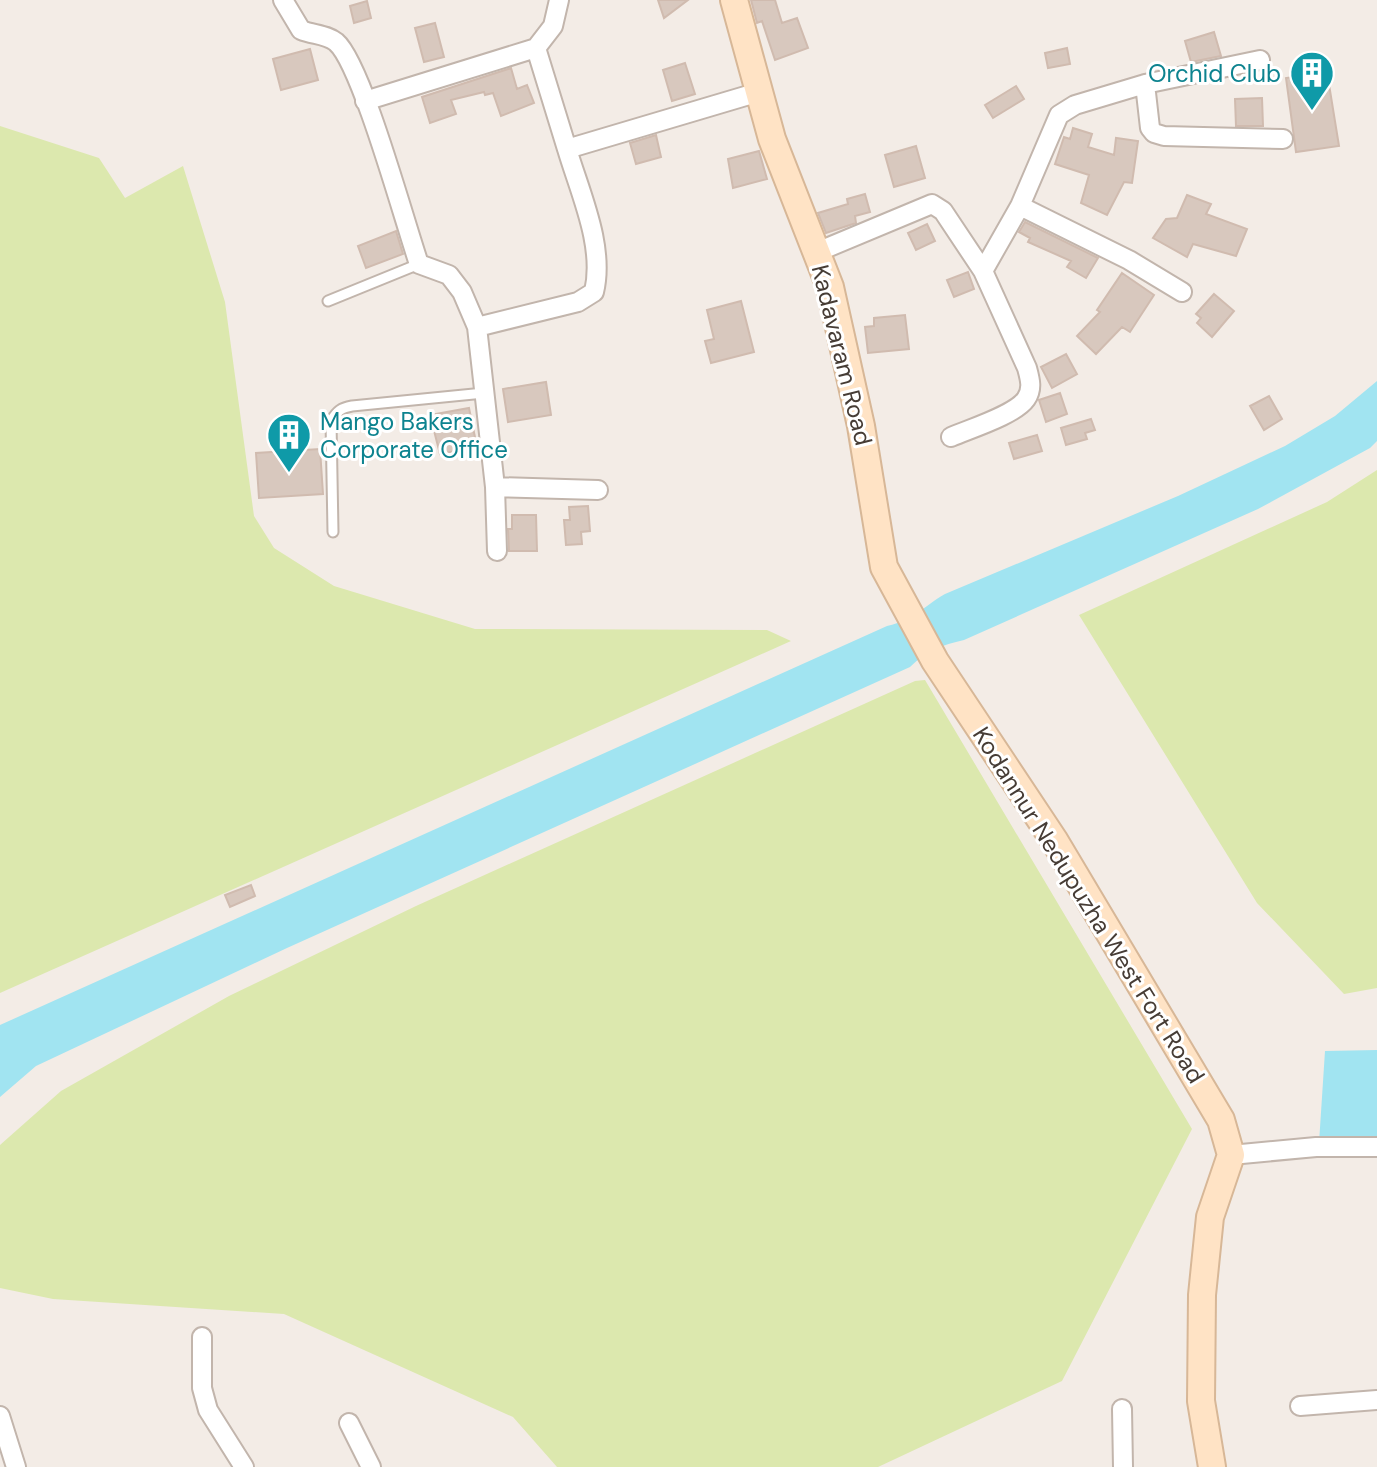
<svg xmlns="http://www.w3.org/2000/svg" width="1377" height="1467" font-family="'DM Sans',sans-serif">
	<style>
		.green { fill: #dce8ae }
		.water { fill: #a1e4f1 }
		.building { fill: #d8c8be; stroke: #d0bbaf; stroke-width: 2 }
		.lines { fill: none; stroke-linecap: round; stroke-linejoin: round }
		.service-casing { stroke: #c2b5ac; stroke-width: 13 }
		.minor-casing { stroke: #c2b5ac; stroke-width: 22 }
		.secondary-casing { stroke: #d7b797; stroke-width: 30 }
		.service { stroke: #fff; stroke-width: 9 }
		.minor { stroke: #fff; stroke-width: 18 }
		.secondary { stroke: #ffe3c5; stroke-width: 26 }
		.labels { text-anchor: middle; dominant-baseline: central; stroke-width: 6; stroke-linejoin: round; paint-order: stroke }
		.culture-label { font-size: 24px; fill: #0d838f; stroke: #fff; text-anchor: end }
		.street-label { font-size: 24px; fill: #463c35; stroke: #fff }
	</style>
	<rect width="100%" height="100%" fill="#f3ece6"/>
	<path class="green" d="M0,126L99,158L125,198L183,166L225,302L254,516L274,548L334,586L475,629L767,630L791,641L0,993Z
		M1377,470V988L1344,994L1257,903L1079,615L1327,502Z
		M925,680L1192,1129L1062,1381L878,1467H557L513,1417L284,1314L53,1299L0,1288V1145L61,1091L229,996L416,906L915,681Z"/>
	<path class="water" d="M1377,381V441L1370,448L1258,509L964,640C942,645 926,651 910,667L287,948L36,1066L0,1097V1025L887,626C916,619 921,608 945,594L1178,496L1285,446L1335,416Z
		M1377,1050V1146L1319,1143L1325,1051Z"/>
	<path class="building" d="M658,0H688L664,18Z
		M751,0H775L782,23L797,18L808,48L775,60L762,21L757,23Z
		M367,1L371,18L354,23L350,6Z
		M435,23L444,57L424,62L415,28Z
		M1214,32L1221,56L1191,62L1185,41Z
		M1067,48L1070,64L1048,68L1045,53Z
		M310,49L318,80L281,90L273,59Z
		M685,63L695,94L672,101L663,70Z
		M511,68L517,89L527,85L534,103L501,116L493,93L485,95L484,92L451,100L456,114L430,123L422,97Z
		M1327,72L1339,146L1296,152L1286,78Z
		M1016,86L1024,99L993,118L985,105Z
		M1262,98L1263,126H1236L1235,99Z
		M1073,128L1092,134L1088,147L1114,155L1116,138L1138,141L1132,183L1124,182L1107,215L1081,203L1089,175L1055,164L1064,137L1070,139Z
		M656,135L661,157L636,164L630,143Z
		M916,146L925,178L894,187L885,155Z
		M759,151L767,179L733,188L728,159Z
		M865,194L870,212L855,216L856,223L826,233L818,213L848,204L847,199Z
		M1187,195L1211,204L1206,214L1247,229L1236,256L1193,244L1187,257L1153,238L1166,219L1177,218Z
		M1025,222L1098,258L1086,278L1067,267L1071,261L1028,242L1030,238L1019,232Z
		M927,224L935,241L916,250L908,233Z
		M396,231L403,254L366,268L358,246Z
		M968,272L974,289L954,297L947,280Z
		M1122,273L1154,295L1130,332L1122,327L1096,354L1077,336L1100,312L1097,310Z
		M1214,294L1234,311L1212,337L1197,323L1201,318L1196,314Z
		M741,301L754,352L711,363L705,341L714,339L707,310Z
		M905,315L909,349L868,353L865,327L874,326V318Z
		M1066,354L1077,374L1052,388L1041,367Z
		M546,382L551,415L508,422L503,389Z
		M1060,393L1067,414L1046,422L1039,400Z
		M1269,396L1282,419L1264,430L1250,406Z
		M469,408L477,447L440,454L430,415Z
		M1091,419L1095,430L1085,433L1087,439L1066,445L1061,428Z
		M1037,435L1042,451L1014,459L1009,443Z
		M320,449L323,494L259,498L256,453Z
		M588,506L590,531L581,532L582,544L566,545L564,520H570L569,507Z
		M512,515H536L537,551H509L508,529H512Z
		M251,885L255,896L230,907L225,895Z"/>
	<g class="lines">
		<g class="service-casing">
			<path id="service" d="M328,301L419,264
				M333,532L331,421C337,411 341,408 352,406L484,393"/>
		</g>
		<g class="minor-casing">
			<path id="minor" d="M283,0L301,30C313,35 326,34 336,42C362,64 405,224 419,264L449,275L462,292L477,327L495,487L598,490
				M536,48L567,149
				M1145,84L1150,128L1154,133L1164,136L1283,139
				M365,101L536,48L553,26L559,0
				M1020,206L1129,260L1182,292
				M817,252L932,204L943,211L983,271
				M477,327L578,302L594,292C605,246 580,193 567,149L759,92
				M951,437C969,429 1015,415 1026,399C1033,389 1030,379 1027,368L983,271L1020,206L1059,115L1075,105L1145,84L1260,60
				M495,487L497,551
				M1231,1155L1316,1147H1377
				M202,1337V1388L208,1410L244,1467
				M1300,1406L1377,1400
				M1122,1409L1123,1467
				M0,1416L16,1467
				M349,1423L371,1467"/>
		</g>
		<g class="secondary-casing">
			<path id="secondary" d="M734,0L772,139L830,287L861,426L884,567L935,661L1054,840L1221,1120L1231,1155L1210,1217L1202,1295L1201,1401L1212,1467"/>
		</g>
		<use href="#service" class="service"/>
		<use href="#minor" class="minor"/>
		<use href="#secondary" class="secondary"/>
	</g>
	<defs>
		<g id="building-pin" transform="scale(2.3)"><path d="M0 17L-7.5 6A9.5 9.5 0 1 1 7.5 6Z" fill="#0f9aa8" stroke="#fff"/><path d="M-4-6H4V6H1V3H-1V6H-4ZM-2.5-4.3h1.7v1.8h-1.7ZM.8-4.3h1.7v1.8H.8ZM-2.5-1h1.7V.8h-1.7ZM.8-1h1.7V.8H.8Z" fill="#fff"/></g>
	</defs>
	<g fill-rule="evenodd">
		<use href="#building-pin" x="1312" y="73"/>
		<use href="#building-pin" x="289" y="435"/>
	</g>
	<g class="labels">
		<g class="culture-label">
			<text x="1281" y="73">Orchid Club</text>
			<text x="320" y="421" text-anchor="start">Mango Bakers<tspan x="320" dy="28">Corporate Office</tspan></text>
		</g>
		<g class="street-label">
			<text transform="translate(842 355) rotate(76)">Kadavaram Road</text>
			<text transform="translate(1089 905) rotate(58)">Kodannur Nedupuzha West Fort Road</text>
		</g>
	</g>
</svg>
